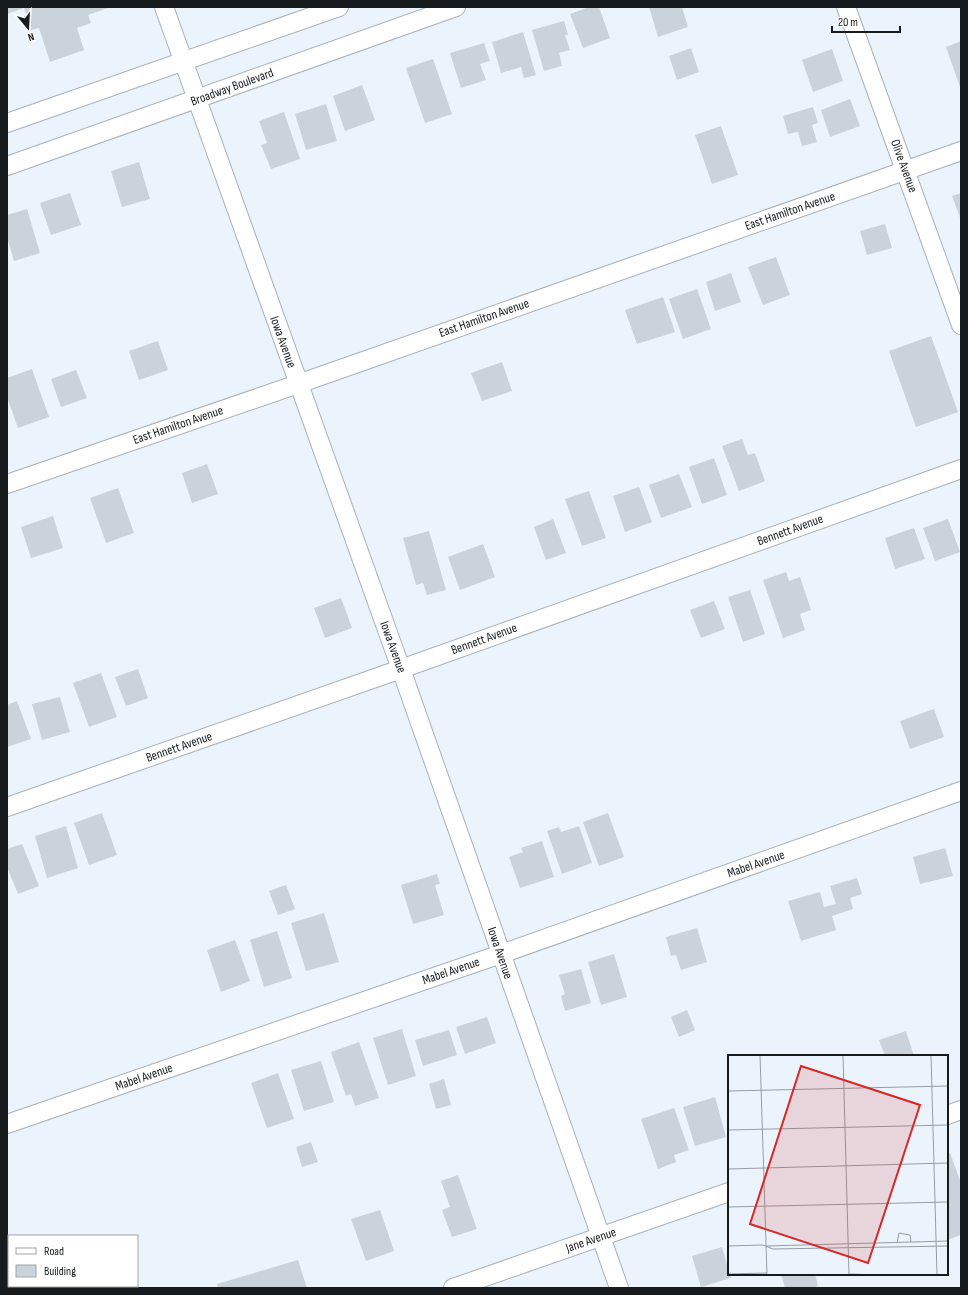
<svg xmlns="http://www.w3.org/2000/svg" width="968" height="1295" font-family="'Sofia Sans Condensed',sans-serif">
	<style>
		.building { fill: #cad3db }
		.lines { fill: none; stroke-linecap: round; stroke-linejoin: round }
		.minor-casing { stroke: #a8b0b8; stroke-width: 20 }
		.minor { stroke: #fff; stroke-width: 18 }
		.labels { text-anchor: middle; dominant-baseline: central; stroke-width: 4; stroke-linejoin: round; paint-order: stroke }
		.street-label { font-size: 13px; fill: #171b1d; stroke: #fff }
		.inset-road { fill: none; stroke: #969da3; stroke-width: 1 }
		.view { fill: #d62828; fill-opacity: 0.15; stroke: #d62828; stroke-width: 2 }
		.inset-edge { fill: none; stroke: #171b1d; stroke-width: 2 }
	</style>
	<rect width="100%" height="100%" fill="#ebf4fc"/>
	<path class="building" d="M7,7H111L88,15L91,23L77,28L84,50L50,62L39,28L31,30L24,8L7,14Z
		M589,7H599L610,38L583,48L570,14Z
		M649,7H682L688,27L658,37Z
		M564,21L568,35H565L570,50L559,53L562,66L544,71L532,30Z
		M523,32L536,75L524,78L521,67L501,73L492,42Z
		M961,41V90L946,47Z
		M484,43L490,61L480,64L486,80L461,88L450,53Z
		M691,48L699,72L677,80L669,56Z
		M832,49L843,81L813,92L802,60Z
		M433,59L452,114L425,123L406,68Z
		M362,85L375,120L345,131L333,96Z
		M850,99L860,126L830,137L821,110Z
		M326,104L337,141L306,150L295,114Z
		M813,107L818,123L812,125L817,142L802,146L798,132L788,134L783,116Z
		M284,112L300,159L271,169L261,145L267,143L259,121Z
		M721,126L738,175L712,184L695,135Z
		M139,162L150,199L122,207L111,171Z
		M70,193L81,225L51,235L40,203Z
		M961,193V220L952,196Z
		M27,209L40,253L14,261L7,237V215Z
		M885,224L892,248L867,255L860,231Z
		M776,257L790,295L763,305L748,267Z
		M731,273L741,302L715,311L706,282Z
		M697,289L711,329L683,339L669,299Z
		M663,297L675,332L637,344L625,310Z
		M931,336L958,412L916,427L889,351Z
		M158,341L168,370L139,380L129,351Z
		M502,362L512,391L482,401L471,373Z
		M32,369L49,417L18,428L7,397V378Z
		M76,370L87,398L61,407L51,379Z
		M742,439L748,455L755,453L765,481L739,491L722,446Z
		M714,458L727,495L702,504L689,467Z
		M207,464L218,494L192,503L182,473Z
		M679,474L692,507L661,518L649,485Z
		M639,487L652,522L625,532L613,496Z
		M118,488L134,533L106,543L90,498Z
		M589,491L606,538L582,546L565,499Z
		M53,516L63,548L31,558L21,527Z
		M553,519L566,553L546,560L534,527Z
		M948,519L960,552L935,561L923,528Z
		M914,528L925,559L895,569L885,538Z
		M429,531L446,590L427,595L423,583L416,585L403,538Z
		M483,544L495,577L460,590L448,557Z
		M786,572L789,581L800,577L811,610L800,614L805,630L783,638L763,580Z
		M750,590L765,634L743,642L728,597Z
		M341,598L352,628L325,638L314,608Z
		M714,601L725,629L701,638L690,610Z
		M138,669L148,698L126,706L115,677Z
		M101,673L117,717L89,727L73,683Z
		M60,697L70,732L42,740L32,704Z
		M17,701L31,739L7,747V705Z
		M934,709L944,737L910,749L900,721Z
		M102,813L117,855L89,865L74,823Z
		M608,813L624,857L599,866L583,822Z
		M66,826L78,868L47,878L35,836Z
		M579,826L592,863L562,874L547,831L559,827L561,832Z
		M542,841L554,877L520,888L509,857L523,852L521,848Z
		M22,844L39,886L18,894L7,867V849Z
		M945,848L953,876L920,884L913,857Z
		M437,874L440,884L435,885L444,915L413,924L401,885Z
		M857,878L862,894L850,898L853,909L832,916L836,930L801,941L788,901L820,892L824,907L836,904L830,886Z
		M286,885L295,909L278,915L269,891Z
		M324,913L339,962L306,971L291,923Z
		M697,928L707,962L681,970L676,955L671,956L666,937Z
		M277,931L292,978L264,987L250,940Z
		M235,940L250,981L221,992L207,950Z
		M614,954L627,997L601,1005L588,962Z
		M581,969L591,1003L565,1011L561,996L565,994L559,975Z
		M687,1010L695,1030L679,1037L671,1017Z
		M487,1017L496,1043L465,1054L456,1027Z
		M402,1029L416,1076L388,1085L373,1038Z
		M449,1030L457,1055L423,1066L415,1040Z
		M906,1031L914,1056H885L879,1040Z
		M359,1042L379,1098L355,1106L351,1094L346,1096L331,1052Z
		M321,1061L334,1102L304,1111L291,1070Z
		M278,1073L294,1119L267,1128L251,1083Z
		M444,1079L451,1105L436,1109L429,1084Z
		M715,1097L726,1137L695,1146L683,1107Z
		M674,1108L689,1150L674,1155L676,1162L658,1169L641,1119Z
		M311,1142L318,1162L302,1167L296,1147Z
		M950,1153L961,1183V1235L947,1240V1155Z
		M458,1175L477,1229L452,1237L442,1210L450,1207L441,1181Z
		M380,1210L394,1251L366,1261L351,1219Z
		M722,1247L731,1278L701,1287L692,1256Z
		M298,1260L307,1288H218L217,1284Z
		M781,1274H815L818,1286L812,1288H785Z"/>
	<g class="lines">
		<g class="minor-casing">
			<path id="minor" d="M164,7L401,669L619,1288
				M846,7L961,325
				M7,123L339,7
				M7,166L456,7
				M7,484L298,384L961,151
				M7,807L401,669L961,469
				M947,1115L961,1110
				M7,1124L501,954L961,791
				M453,1288L729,1192"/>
		</g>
		<use href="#minor" class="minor"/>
	</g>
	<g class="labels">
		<g class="street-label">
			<text transform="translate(232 87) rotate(-20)">Broadway Boulevard</text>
			<text transform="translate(904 166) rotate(70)">Olive Avenue</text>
			<text transform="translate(790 211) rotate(-19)">East Hamilton Avenue</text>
			<text transform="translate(484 318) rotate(-19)">East Hamilton Avenue</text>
			<text transform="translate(283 342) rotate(70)">Iowa Avenue</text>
			<text transform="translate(178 425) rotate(-19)">East Hamilton Avenue</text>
			<text transform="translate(790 530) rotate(-20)">Bennett Avenue</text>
			<text transform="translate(484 639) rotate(-20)">Bennett Avenue</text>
			<text transform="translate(393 647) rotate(70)">Iowa Avenue</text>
			<text transform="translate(179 747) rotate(-19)">Bennett Avenue</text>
			<text transform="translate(756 864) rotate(-19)">Mabel Avenue</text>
			<text transform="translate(500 953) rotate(71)">Iowa Avenue</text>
			<text transform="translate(451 971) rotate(-19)">Mabel Avenue</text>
			<text transform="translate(144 1077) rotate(-19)">Mabel Avenue</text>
			<text transform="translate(591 1240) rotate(-19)">Jane Avenue</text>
		</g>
	</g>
	<g transform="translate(728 1055)">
		<rect width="220" height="220" fill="#ebf4fc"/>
		<path class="inset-road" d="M32,0L39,220M115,0L121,220M203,0L209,220M0,36L220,31M0,75L220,70M0,114L220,108M0,152L220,147M169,188L171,178L182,180L183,187M0,191L35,190L45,194L220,191M38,191L220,186M0,219L39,218M121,219L150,220"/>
		<path class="view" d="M73,11L192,50L140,208L22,169Z"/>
		<rect width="220" height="220" class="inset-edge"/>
	</g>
	<rect width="968" height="1295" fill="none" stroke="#171b1d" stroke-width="16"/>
	<rect x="8" y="1235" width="130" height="52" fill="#ffffff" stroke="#a2a4a5"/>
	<rect x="16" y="1248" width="20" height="6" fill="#ffffff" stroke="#a2a4a5"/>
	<text x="44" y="1255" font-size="12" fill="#171b1d">Road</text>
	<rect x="16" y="1265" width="20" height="12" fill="#cad3db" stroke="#a2a4a5"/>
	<text x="44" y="1275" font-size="12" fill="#171b1d">Building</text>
	<g transform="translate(28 28) rotate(162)" stroke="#ffffff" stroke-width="3" paint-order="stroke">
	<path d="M0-3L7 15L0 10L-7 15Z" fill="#171b1d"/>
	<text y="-6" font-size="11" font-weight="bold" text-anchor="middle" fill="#171b1d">N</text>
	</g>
	<path d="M832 26v6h68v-6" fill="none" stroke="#171b1d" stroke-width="2"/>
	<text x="838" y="26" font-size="12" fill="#171b1d" stroke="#ffffff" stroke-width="3" paint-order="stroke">20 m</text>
</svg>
